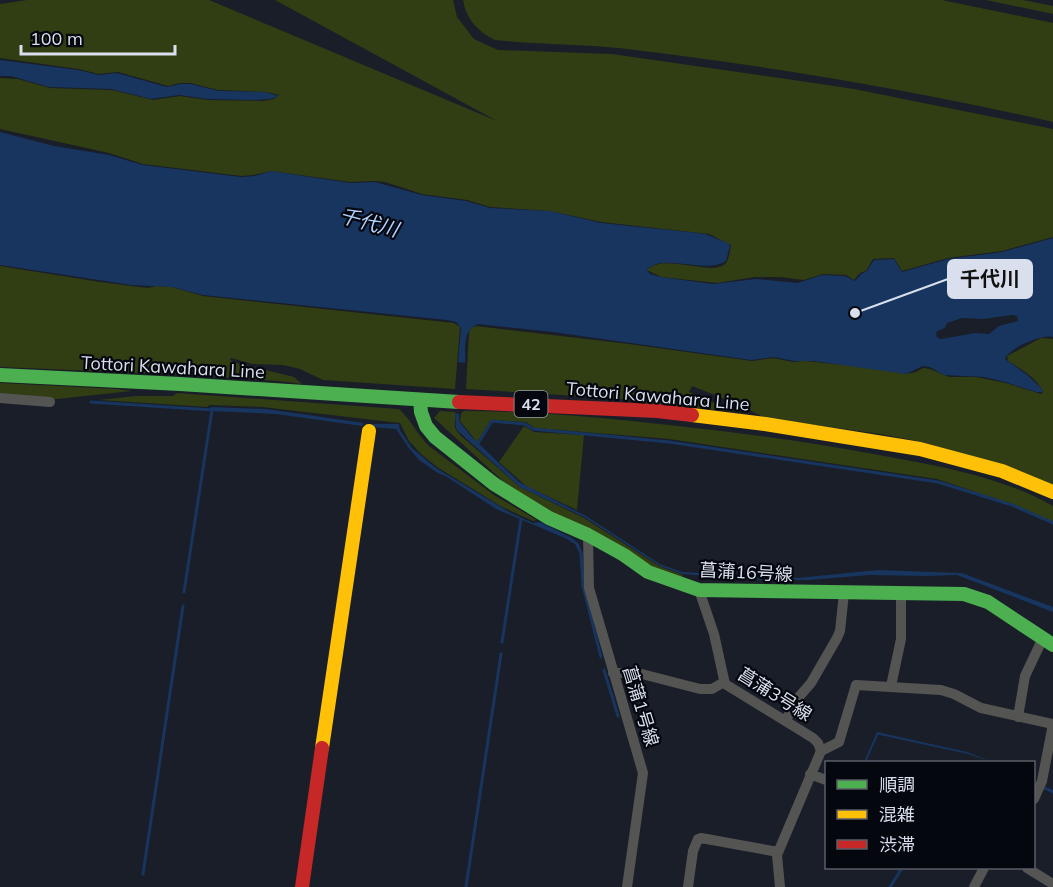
<svg xmlns="http://www.w3.org/2000/svg" width="1053" height="887" font-family="Mulish,'Noto Sans JP',sans-serif">
	<style>
		.green { fill: #313d13 }
		.water { fill: #17355f; fill-rule: evenodd }
		.lines { fill: none; stroke-linecap: round; stroke-linejoin: round }
		.stream { stroke: #17355f; stroke-width: 3 }
		.street { stroke: #545453; stroke-width: 10 }
		.fast { stroke: #4caf50; stroke-width: 14 }
		.slow { stroke: #ffc107; stroke-width: 14 }
		.jam { stroke: #c62828; stroke-width: 14 }
		.labels { text-anchor: middle; dominant-baseline: central; stroke-width: 4.5; stroke-linejoin: round; paint-order: stroke }
		.shield { fill: #04070e; stroke: #999ea9; stroke-width: 1.5 }
		.shield-label { font-size: 16px; font-weight: bold; fill: #d9dfec }
		.street-label { font-size: 18px; fill: #d9dfec; stroke: #04070e }
		.water-label { font-size: 20px; font-style: italic; fill: #b1d0fd; stroke: #04070e }
		.leader { fill: none; stroke: #d9dfec; stroke-width: 2 }
		.callout-dot { fill: #d9dfec; stroke: #04070e; stroke-width: 2 }
		.callout { fill: #d9dfec; stroke: #d9dfec; stroke-width: 2 }
		.callout-label { font-size: 20px; text-anchor: middle; font-weight: bold; fill: #111 }
	</style>
	<rect width="100%" height="100%" fill="#191e28"/>
	<path class="green" d="M27,0H209L497,121L275,0H453L457,17L474,39L498,50L612,54L787,79L854,89L1053,129V237L1002,251L948,258L902,271L894,258L873,259L866,271L860,273L854,280L846,275L823,274L804,280L780,277H755L717,283L661,277L647,270C665,252 712,278 726,263C729,259 730,250 731,245L709,234L601,222L550,211L490,207L467,200L422,194L385,182L374,181L350,182L271,171L254,175L241,176L143,164L109,153L0,129V78L18,79L50,88L112,90L153,100L180,96L208,100L263,101L274,99L279,95L266,92L218,90L190,83H180L168,86L118,72L99,74L78,69L0,58V4Z
		M463,0H942L1053,23V122C913,90 770,66 627,49C583,44 539,45 495,40C478,32 466,19 463,0Z
		M986,0H1023L1053,6V14Z
		M0,266L100,282L148,288L157,286L172,287L203,296L454,323L460,327L455,389L323,380L300,369L283,365L253,364L231,358L230,360L237,363L294,377L302,384L278,381L191,375L0,367Z
		M476,326L629,344L752,361L773,358L793,362L805,361L864,367L906,374L916,372L923,368L930,369L949,377H976L1006,383L1041,394L1043,392C1037,378 1021,369 1008,361L1007,356L1041,338L1053,339V486L922,442L880,434L765,418L740,405L692,386L689,392L735,412L609,398L466,389L469,332L471,328Z
		M0,383L118,389L132,391L48,400L0,397Z
		M177,393L399,409C412,421 417,434 429,446L494,495L537,520L533,521L502,507L437,467L421,454L409,441L400,423L262,407L209,405L208,407L99,400L136,396H173Z
		M440,411L455,412V428L460,435L520,487L584,518L659,566L683,575L682,579L670,576L544,508L506,484L434,418Z
		M464,411C541,411 618,419 695,428C757,435 818,443 879,455C938,466 1000,476 1053,506V522L1011,504L937,479L669,439L535,428L526,422L491,420L477,442L460,421L461,413Z
		M524,426L534,432L584,435L577,510L526,486L499,462Z"/>
	<path class="water" d="M0,60L78,70L99,75L117,73L167,87L180,84H190L219,91L265,92L278,96L271,99L255,100L208,99L179,95L151,99L111,89L49,87L11,76H0Z
		M0,132L54,146L109,155L143,165L241,177L255,176L271,171L350,183L375,182L422,195L466,201L490,208L550,211L601,223L689,232L705,234L728,243L730,246L726,261C706,275 662,252 647,270L650,274L661,277L713,284L756,279L798,283L822,275L845,276L855,281L861,274L867,271L874,260L894,259L902,272L948,259L1002,252L1053,238V337C1042,334 1009,348 1005,359L1026,374L1042,389V392H1036L1005,382L984,377L944,375L930,367L923,366L906,374L814,361H794L774,357L751,360L553,332L478,324C462,330 466,348 465,363L458,362L461,328L456,322L447,320L203,295L172,287L131,285L0,265ZM1012,315L1017,316L1018,321L999,326L989,334L975,333L941,339L938,338L936,335L937,331L945,328L947,323L962,318L983,319Z
		M211,407L266,409L364,423L362,426L276,414L211,411L209,410Z
		M455,413L459,414V421L471,436L519,482L586,516L660,564L682,572L797,578L878,570L962,573L1053,607V612L957,575L927,576L869,575L809,580H761L682,574L660,566L584,517L520,487L459,432L456,428Z
		M372,424H399L400,430L412,448L436,468L511,513L533,523L540,522L572,538L579,544L583,554L582,558L575,544L567,539L496,509L447,477L436,472L419,460L408,447L396,429L372,427Z
		M877,732L967,752L992,762L968,754L880,735H878L866,762H864Z"/>
	<g class="lines">
		<path class="stream" d="M91,402L213,410
			M477,445L492,421L525,424L533,429L669,442L938,482L1012,505L1053,523
			M581,554L583,586L601,657
			M184,592L212,410
			M502,642L521,519
			M604,670L618,716
			M1045,788L1053,792
			M143,874L183,606
			M466,887L501,654
			M890,887L902,868"/>
		<path class="street" d="M0,398L50,402
			M588,535L589,588L643,773L627,887
			M699,590L714,634L725,684L813,738L818,743L821,751L777,855L780,887
			M613,673H638L700,689H712L724,682
			M891,686L901,639V593
			M1018,717L1025,676L1043,638
			M786,720L798,698L811,683L837,638L840,631L844,593
			M821,751L839,742L856,685L941,690L954,694L981,708L1053,724
			M810,774L826,780
			M1034,799L1042,781L1053,724
			M1027,868L1053,884
			M688,887L693,851L698,839L701,838L778,852
			M974,887L984,868"/>
		<path class="fast" d="M0,375L180,384L459,402
			M420,400L421,412L426,426L435,437L494,484L549,518L588,535L624,555L648,572L699,590L964,594L988,602L1053,645"/>
		<path class="slow" d="M692,415L765,424L920,449L1002,471L1053,492
			M322,748L369,431"/>
		<path class="jam" d="M459,402L657,411L692,415
			M302,887L322,748"/>
	</g>
	<g class="labels">
		<rect class="shield" x="514.5" y="391" width="33" height="26" rx="4.5"/>
		<g class="shield-label">
			<text x="531" y="404">42</text>
		</g>
		<g class="street-label">
			<text transform="translate(173 367) rotate(3)">Tottori Kawahara Line</text>
			<text transform="translate(658 396) rotate(5)">Tottori Kawahara Line</text>
			<text transform="translate(746 572) rotate(3)">菖蒲16号線</text>
			<text transform="translate(775 694) rotate(32)">菖蒲3号線</text>
			<text transform="translate(641 706) rotate(73)">菖蒲1号線</text>
		</g>
		<g class="water-label">
			<text transform="translate(369 222) rotate(15)">千代川</text>
		</g>
	</g>
	<path class="leader" d="M855 313L948 279"/>
	<circle class="callout-dot" cx="855" cy="313" r="6"/>
	<rect class="callout" x="948" y="260" width="84" height="38" rx="6"/>
	<g class="callout-label">
		<text x="990" y="286">千代川</text>
	</g>
	<rect x="825" y="761" width="210" height="108" fill="#04070e" stroke="#595d67" stroke-width="1.5"/>
	<rect x="837" y="780" width="30" height="9" fill="#4caf50" stroke="#595d67" stroke-width="1.5"/>
	<text x="879" y="791" font-size="18" fill="#d9dfec">順調</text>
	<rect x="837" y="810" width="30" height="9" fill="#ffc107" stroke="#595d67" stroke-width="1.5"/>
	<text x="879" y="821" font-size="18" fill="#d9dfec">混雑</text>
	<rect x="837" y="840" width="30" height="9" fill="#c62828" stroke="#595d67" stroke-width="1.5"/>
	<text x="879" y="851" font-size="18" fill="#d9dfec">渋滞</text>
	<path d="M21 45v9h154v-9" fill="none" stroke="#d9dfec" stroke-width="3"/>
	<text x="30" y="45" font-size="18" fill="#d9dfec" stroke="#04070e" stroke-width="4.5" paint-order="stroke">100 m</text>
</svg>
